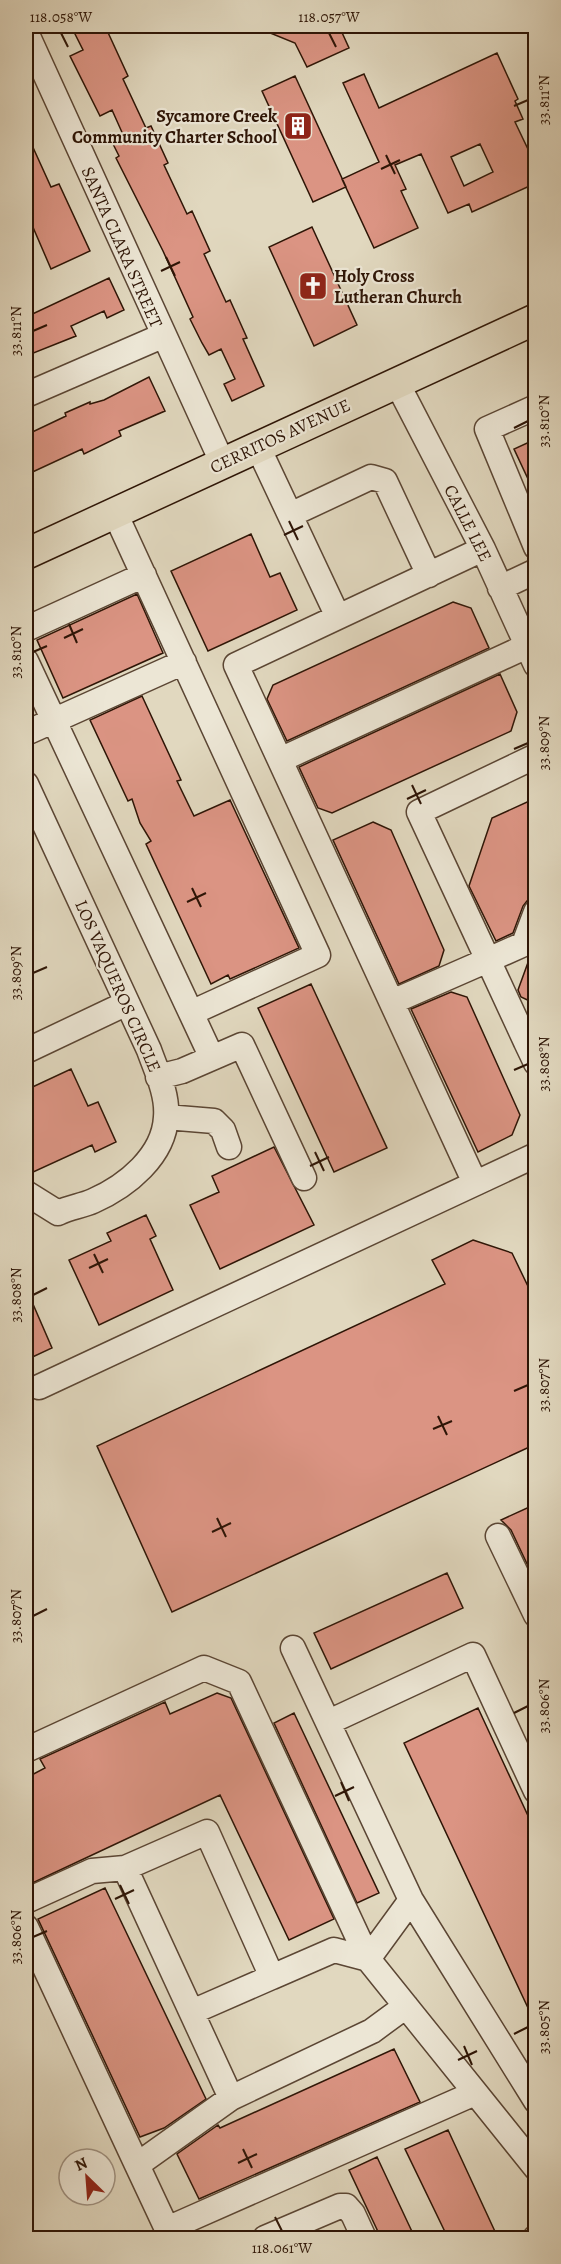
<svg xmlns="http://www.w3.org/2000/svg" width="561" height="2264" font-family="Alegreya,serif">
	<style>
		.building { fill: #db9483; stroke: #2e1506; stroke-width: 1.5; fill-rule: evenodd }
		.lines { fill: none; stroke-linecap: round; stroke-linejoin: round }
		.minor-casing { stroke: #5b4634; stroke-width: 27 }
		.major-casing { stroke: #2e1506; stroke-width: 33 }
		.minor { stroke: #ece6d5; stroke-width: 24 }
		.major { stroke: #e1d8bf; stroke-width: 30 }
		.ticks { fill: none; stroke: #2e1506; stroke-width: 2 }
		.labels { text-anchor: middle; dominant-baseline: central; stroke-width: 4.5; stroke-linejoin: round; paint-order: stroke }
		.poi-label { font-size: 18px; font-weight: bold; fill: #2e1506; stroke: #ece6d5; text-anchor: end }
		.street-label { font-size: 18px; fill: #2e1506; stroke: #ece6d5 }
		.neatline { fill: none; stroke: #2e1506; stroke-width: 2 }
		.ticks-label { font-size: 15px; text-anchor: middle; fill: #2e1506 }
	</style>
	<rect width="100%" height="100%" fill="#e1d8bf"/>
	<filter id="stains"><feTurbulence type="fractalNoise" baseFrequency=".00333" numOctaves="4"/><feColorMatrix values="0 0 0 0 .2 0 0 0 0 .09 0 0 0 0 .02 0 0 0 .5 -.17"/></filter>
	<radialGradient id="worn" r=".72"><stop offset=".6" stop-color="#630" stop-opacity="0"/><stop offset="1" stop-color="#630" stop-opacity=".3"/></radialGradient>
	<path class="building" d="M71,26H105L128,76L123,79L146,128L151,126L168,163L164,165L187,214L192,211L210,251L204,254L226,302L230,300L247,338L243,339L264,386L232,401L224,384L235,379L221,349L209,355L202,343L190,319L193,317L163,251L116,158L119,156L113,144L125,139L112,110L100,116L70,56L83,50Z
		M253,26H339L349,48L307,67L295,43Z
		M497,53L518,99L515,101L523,119L515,122L536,166V172L530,175L534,184L472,212L469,204L448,213L421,154L395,165L406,189L401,191L418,228L374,248L342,179L379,162L343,83L364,74L379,108ZM480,144L493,172L464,186L451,157Z
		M295,76L346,187L313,202L262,91Z
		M26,132L51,187L59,184L90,251L51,269L26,211Z
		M312,227L357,325L314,346L269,247Z
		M109,278L124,310L107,318L104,311L71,326L76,336L26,356V317Z
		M149,377L165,411L119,431L121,436L84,454L82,449L26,475V435L66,416L65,413L90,402V404L104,400Z
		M536,439V496L514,449Z
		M251,534L270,577L280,573L297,610L208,651L171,571Z
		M137,594L163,653L63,698L37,640Z
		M453,602L471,608L489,648L287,741L267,699L273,685Z
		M500,674L517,712L511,731L332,813L318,808L299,767Z
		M142,696L181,780L177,781L194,816L230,800L299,948L230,979L228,975L211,984L146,844L151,841L140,823L132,799L128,801L90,720Z
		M536,798V898L527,901L523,906L513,933L496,941L469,886L492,818Z
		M373,822L391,830L444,950L439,966L399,984L333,840Z
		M536,952V1004L521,997L518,990L530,957Z
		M311,984L387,1148L334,1172L258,1008Z
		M451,992L467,997L520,1115L512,1135L478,1152L411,1009Z
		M71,1069L88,1106L98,1102L116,1142L95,1152L92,1145L31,1173L26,1160V1090Z
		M274,1147L314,1225L220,1269L190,1205L219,1192L212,1176Z
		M146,1215L156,1236L150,1239L173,1290L99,1325L69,1260L111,1241L107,1233Z
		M473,1240L512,1253L536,1303V1444L172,1612L97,1446L445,1284L432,1260Z
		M26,1288L52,1348L26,1360Z
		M536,1504V1565L529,1568L511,1530L501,1520Z
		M447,1573L463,1608L331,1669L314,1633Z
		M217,1693L231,1698L334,1919L289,1940L220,1795L26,1886V1778L45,1768L40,1759L165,1702L170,1714Z
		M478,1708L536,1833V2025L404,1743Z
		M294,1713L379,1893L357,1903L274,1723Z
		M105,1888L206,2099L164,2128L140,2137L38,1919Z
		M394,2049L420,2102L199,2199L177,2154L218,2125L220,2128Z
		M448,2130L498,2238H448L405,2149Z
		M377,2157L415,2238H381L349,2170Z"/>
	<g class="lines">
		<g class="minor-casing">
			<path id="minor" d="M26,32L222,462
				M397,383L483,549L536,665
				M26,395L162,336
				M536,407L487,429L536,547
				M257,445L338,617L483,549
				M290,515L371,477L385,481L429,575
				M500,588L536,571
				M338,617L236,665L475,1183
				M26,629L144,575
				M26,661L191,1013L318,955L115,513
				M26,733L184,662
				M536,756L419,812L488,960L524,944L536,912
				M280,760L527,646
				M26,784L149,1050C156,1070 168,1094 166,1117C164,1156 127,1186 93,1201C82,1206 70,1207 58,1213L26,1193
				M392,1002L488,960L526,1042L536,1038
				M191,1013L212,1058
				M526,1042L536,1063
				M26,1051L127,1003
				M158,1077L182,1071L242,1045L304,1178
				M166,1117L214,1121L223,1130L229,1147
				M39,1387L536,1155
				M498,1536L536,1615
				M293,1648L411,1900L368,1959
				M329,1722L473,1655L536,1791
				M26,1750L204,1668L239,1682L368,1959L536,2168
				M411,1900L536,2101
				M26,1901L92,1871L125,1868
				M26,1927L137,2165
				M368,1959L334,1950L272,1977L207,1832L125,1868L231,2098L372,2031L406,2006
				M192,2012L272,1977
				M231,2098L137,2165L167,2229L475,2093
				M265,2238L340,2206H346L353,2214L364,2238
				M535,2238L536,2237"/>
		</g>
		<g class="major-casing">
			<path id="major" d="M26,554L536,319"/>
		</g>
		<use href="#minor" class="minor"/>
		<use href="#major" class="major"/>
	</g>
	<path class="ticks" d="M61,33L68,47M329,33L336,47M514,106L528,100M386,155L395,174M381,169L400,160M166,257L175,276M161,271L180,262M33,331L47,325M514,428L528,421M289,521L298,540M284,535L303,526M69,624L77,643M64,638L83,629M33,652L47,646M514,749L528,743M412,785L421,804M407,799L426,790M192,888L201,907M187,902L206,893M33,973L47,967M514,1070L528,1064M315,1152L324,1171M310,1166L329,1157M94,1254L103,1273M89,1268L108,1259M33,1295L47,1288M514,1391L528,1385M438,1416L447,1435M433,1429L452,1421M217,1518L226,1537M212,1532L231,1523M33,1616L47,1609M514,1713L528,1706M341,1782L349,1801M335,1796L354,1787M120,1885L129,1904M115,1899L134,1890M33,1937L47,1931M514,2034L528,2027M464,2046L472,2065M458,2060L477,2051M243,2149L252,2168M238,2163L257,2154M275,2217L282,2231"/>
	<defs>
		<g id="building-square" transform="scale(1.5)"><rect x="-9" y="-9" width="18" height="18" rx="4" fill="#8f2418" stroke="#ece6d5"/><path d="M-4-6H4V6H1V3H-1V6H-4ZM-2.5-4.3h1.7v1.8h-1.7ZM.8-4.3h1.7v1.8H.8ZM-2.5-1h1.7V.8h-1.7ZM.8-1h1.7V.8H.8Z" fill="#fff"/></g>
		<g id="church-square" transform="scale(1.5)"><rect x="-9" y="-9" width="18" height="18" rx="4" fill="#8f2418" stroke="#ece6d5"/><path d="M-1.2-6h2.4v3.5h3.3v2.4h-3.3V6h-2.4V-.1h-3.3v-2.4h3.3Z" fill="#fff"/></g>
	</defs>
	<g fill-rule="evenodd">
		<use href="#building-square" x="298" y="126"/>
		<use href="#church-square" x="313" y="286"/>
	</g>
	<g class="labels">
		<g class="poi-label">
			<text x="277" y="116">Sycamore Creek<tspan x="277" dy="21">Community Charter School</tspan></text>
			<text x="334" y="276" text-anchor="start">Holy Cross<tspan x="334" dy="21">Lutheran Church</tspan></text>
		</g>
		<g class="street-label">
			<text transform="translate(122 247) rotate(66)">SANTA CLARA STREET</text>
			<text transform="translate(280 436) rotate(-25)">CERRITOS AVENUE</text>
			<text transform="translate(468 523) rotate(63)">CALLE LEE</text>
			<text transform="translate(118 986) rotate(66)">LOS VAQUEROS CIRCLE</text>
		</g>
	</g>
	<rect width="561" height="2264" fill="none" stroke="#e1d8bf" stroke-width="66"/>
	<g transform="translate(87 2177) rotate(335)"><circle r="28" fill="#ece6d5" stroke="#a09282" stroke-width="1.5"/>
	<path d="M0-4.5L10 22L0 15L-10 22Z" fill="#8f2418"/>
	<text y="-9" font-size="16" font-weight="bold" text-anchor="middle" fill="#2e1506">N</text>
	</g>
	<rect x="33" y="33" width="495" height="2198" class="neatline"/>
	<g class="ticks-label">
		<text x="61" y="22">118.058°W</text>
		<text x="329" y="22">118.057°W</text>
		<text transform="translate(544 100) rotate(-90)" y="5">33.811°N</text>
		<text transform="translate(16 331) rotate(-90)" y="5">33.811°N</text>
		<text transform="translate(544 421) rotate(-90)" y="5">33.810°N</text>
		<text transform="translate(16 652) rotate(-90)" y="5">33.810°N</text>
		<text transform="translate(544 743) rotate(-90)" y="5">33.809°N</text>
		<text transform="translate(16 973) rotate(-90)" y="5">33.809°N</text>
		<text transform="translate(544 1064) rotate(-90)" y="5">33.808°N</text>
		<text transform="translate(16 1295) rotate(-90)" y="5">33.808°N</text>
		<text transform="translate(544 1385) rotate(-90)" y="5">33.807°N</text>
		<text transform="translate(16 1616) rotate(-90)" y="5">33.807°N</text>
		<text transform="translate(544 1706) rotate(-90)" y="5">33.806°N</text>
		<text transform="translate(16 1937) rotate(-90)" y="5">33.806°N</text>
		<text transform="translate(544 2027) rotate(-90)" y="5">33.805°N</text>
		<text x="282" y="2253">118.061°W</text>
	</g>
	<rect width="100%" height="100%" filter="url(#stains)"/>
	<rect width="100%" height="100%" fill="url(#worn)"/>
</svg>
